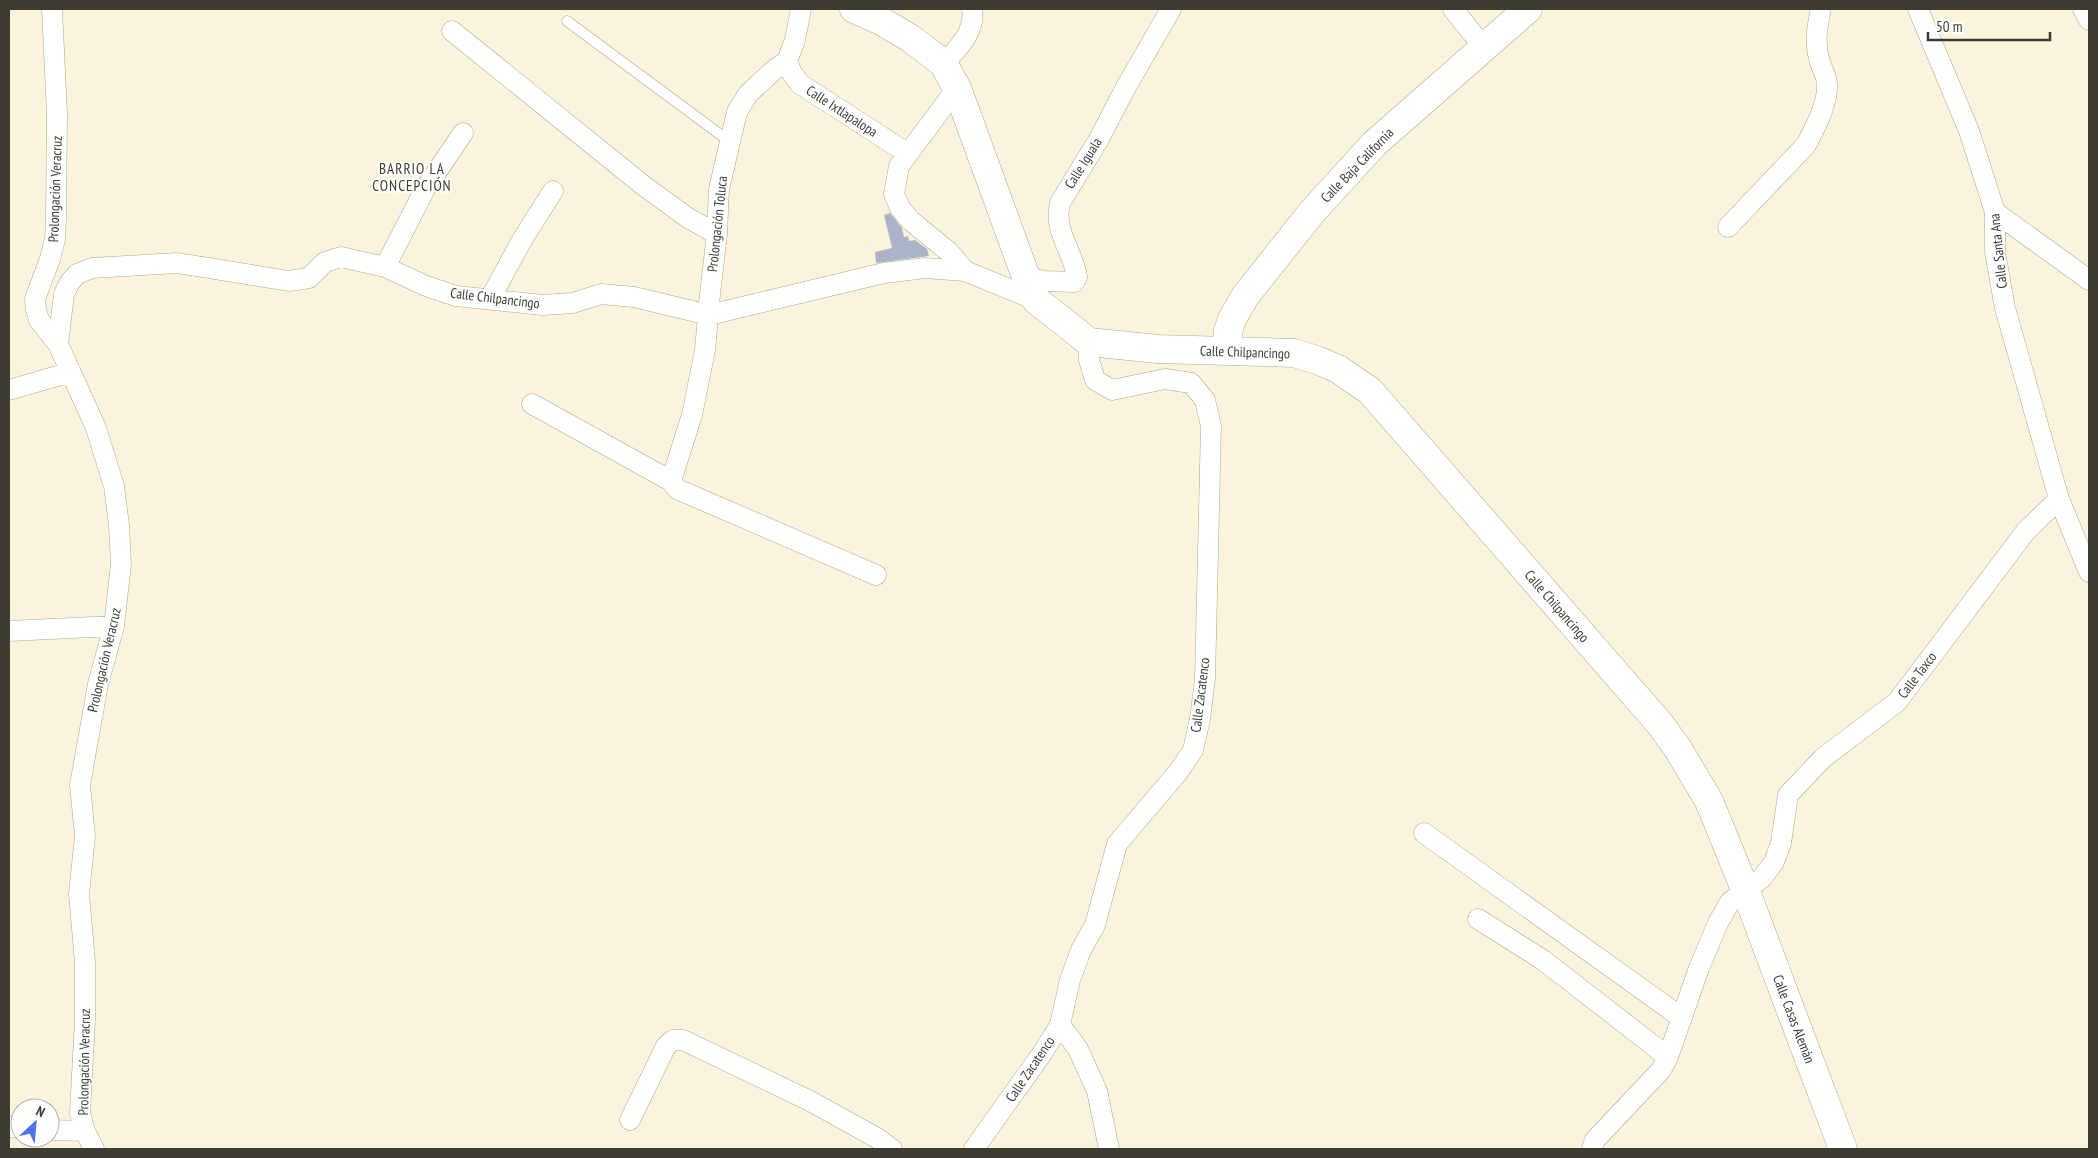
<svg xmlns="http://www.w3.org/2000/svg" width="2098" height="1158" font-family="'PT Sans Narrow',sans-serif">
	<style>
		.building { fill: #abb3c8 }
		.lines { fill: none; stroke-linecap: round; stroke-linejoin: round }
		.lane-casing { stroke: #aba58f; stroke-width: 11 }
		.street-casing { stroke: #aba58f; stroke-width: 21 }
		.secondary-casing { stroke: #aba58f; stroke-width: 29 }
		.lane { stroke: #fff; stroke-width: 10 }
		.street { stroke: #fff; stroke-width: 20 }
		.secondary { stroke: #fff; stroke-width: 28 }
		.labels { text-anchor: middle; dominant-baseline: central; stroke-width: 4; stroke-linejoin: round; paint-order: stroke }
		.street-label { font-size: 14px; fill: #3e3b32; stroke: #fff }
		.neighbourhood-label { font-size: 15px; letter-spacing: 1px; fill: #423d2a; stroke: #fff }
	</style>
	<rect width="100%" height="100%" fill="#fbf4dd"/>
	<path class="building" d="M890,213L902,228L904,237L908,236L909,241L915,240L927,249L929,256L876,263L875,252L892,248L884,215Z"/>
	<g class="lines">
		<g class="lane-casing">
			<path id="lane" d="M567,21L729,141"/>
		</g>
		<g class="street-casing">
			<path id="street" d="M52,9L57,114L56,218L55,239L50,259L35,299L36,309L39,320L58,344L96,428L114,486L119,525L121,564L114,626L98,684L80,785L85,836L79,894L85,962V1019L80,1113L85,1131L94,1149
				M801,9L795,40L787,61L774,70L748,94L737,112L719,189L717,234L710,294L705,350L692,415L671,481L677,489L876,575
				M1453,9L1484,48
				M1918,9L1969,131L1995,212V252L2005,308L2059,499L2089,572
				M2083,9L2089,20
				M452,31L644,186L688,218L717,234
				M787,61L792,73L800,84L907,153
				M943,63C958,50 976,31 972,9
				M957,88L899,166L894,194L900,208L911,221L949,252L965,271L1036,300
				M1995,212L2089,280
				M1728,227L1806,145C1815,128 1828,104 1827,84C1827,77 1822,69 1820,62C1814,43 1817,27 1821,9
				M385,267L425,189L463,133
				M1026,277L1044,281L1074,282L1077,277C1073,250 1053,232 1060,203L1099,139L1126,87L1171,9
				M490,299L522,240L553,191
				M58,344L64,294L70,282L77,274L92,268L177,263L289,281L309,278L325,262L341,257L385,267L426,286L456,296L543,305L573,303L601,294L634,297L709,315L884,273L925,268L965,271
				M9,390L71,372
				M532,404L671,481
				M9,631L114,626
				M1424,833L1682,1018
				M1478,919L1543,960L1668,1057
				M1060,1025L1078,1049L1097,1091L1109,1149
				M630,1120L666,1046L673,1040H683L810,1101L877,1138L892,1149
				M9,1127L20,1128
				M50,1130L85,1131
				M974,1149L1041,1055L1060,1025L1070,980L1081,950L1095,925L1117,844L1179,771L1193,750L1200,719L1205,679L1211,426L1205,400L1191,383L1165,379L1112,390L1095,380L1089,360V342
				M1592,1149L1595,1140L1661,1070L1668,1057L1699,968L1718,923L1730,902L1762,878L1774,862L1781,843L1788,795L1823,758L1897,702L2026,531L2059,499"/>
		</g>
		<g class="secondary-casing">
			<path id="secondary" d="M854,9L881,21L910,38L943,63L957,88L1026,277L1036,300L1089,342L1158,349L1294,353L1317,360L1338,369L1370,391L1660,724L1678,749L1709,801L1745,889L1843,1149
				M1227,351L1228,331L1232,319L1246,295L1312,212L1374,144L1528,9"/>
		</g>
		<use href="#lane" class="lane"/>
		<use href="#street" class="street"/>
		<use href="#secondary" class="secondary"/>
	</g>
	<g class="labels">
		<g class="street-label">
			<text transform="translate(842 111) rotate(33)">Calle Ixtlapalopa</text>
			<text transform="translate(1083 163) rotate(-58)">Calle Iguala</text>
			<text transform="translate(1357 165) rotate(-46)">Calle Baja California</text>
			<text transform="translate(55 189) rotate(-88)">Prolongación Veracruz</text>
			<text transform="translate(717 224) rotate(-84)">Prolongación Toluca</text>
			<text transform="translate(1998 251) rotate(-96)">Calle Santa Ana</text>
			<text transform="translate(495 298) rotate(7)">Calle Chilpancingo</text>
			<text transform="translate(1245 352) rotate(2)">Calle Chilpancingo</text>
			<text transform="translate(1557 606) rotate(49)">Calle Chilpancingo</text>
			<text transform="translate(104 660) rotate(-77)">Prolongación Veracruz</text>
			<text transform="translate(1917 675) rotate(-53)">Calle Taxco</text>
			<text transform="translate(1200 695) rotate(-83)">Calle Zacatenco</text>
			<text transform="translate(1794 1019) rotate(69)">Calle Casas Alemán</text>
			<text transform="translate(84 1062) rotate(-89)">Prolongación Veracruz</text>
			<text transform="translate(1030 1069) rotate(-56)">Calle Zacatenco</text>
		</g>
		<g class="neighbourhood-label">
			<text x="412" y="168">BARRIO LA<tspan x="412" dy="17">CONCEPCIÓN</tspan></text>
		</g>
	</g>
	<rect width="2098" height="1158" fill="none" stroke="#3e3b32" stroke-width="20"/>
	<g transform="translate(35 1123) rotate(26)"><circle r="24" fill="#ffffff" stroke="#b2b1ad"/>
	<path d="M0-4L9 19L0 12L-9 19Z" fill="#4d73e6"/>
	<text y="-8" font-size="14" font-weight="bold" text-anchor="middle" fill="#3e3b32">N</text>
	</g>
	<path d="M1928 32v8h122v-8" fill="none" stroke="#3e3b32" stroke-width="2.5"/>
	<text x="1936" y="32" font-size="15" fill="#3e3b32" stroke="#ffffff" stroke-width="4" paint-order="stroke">50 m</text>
</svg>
